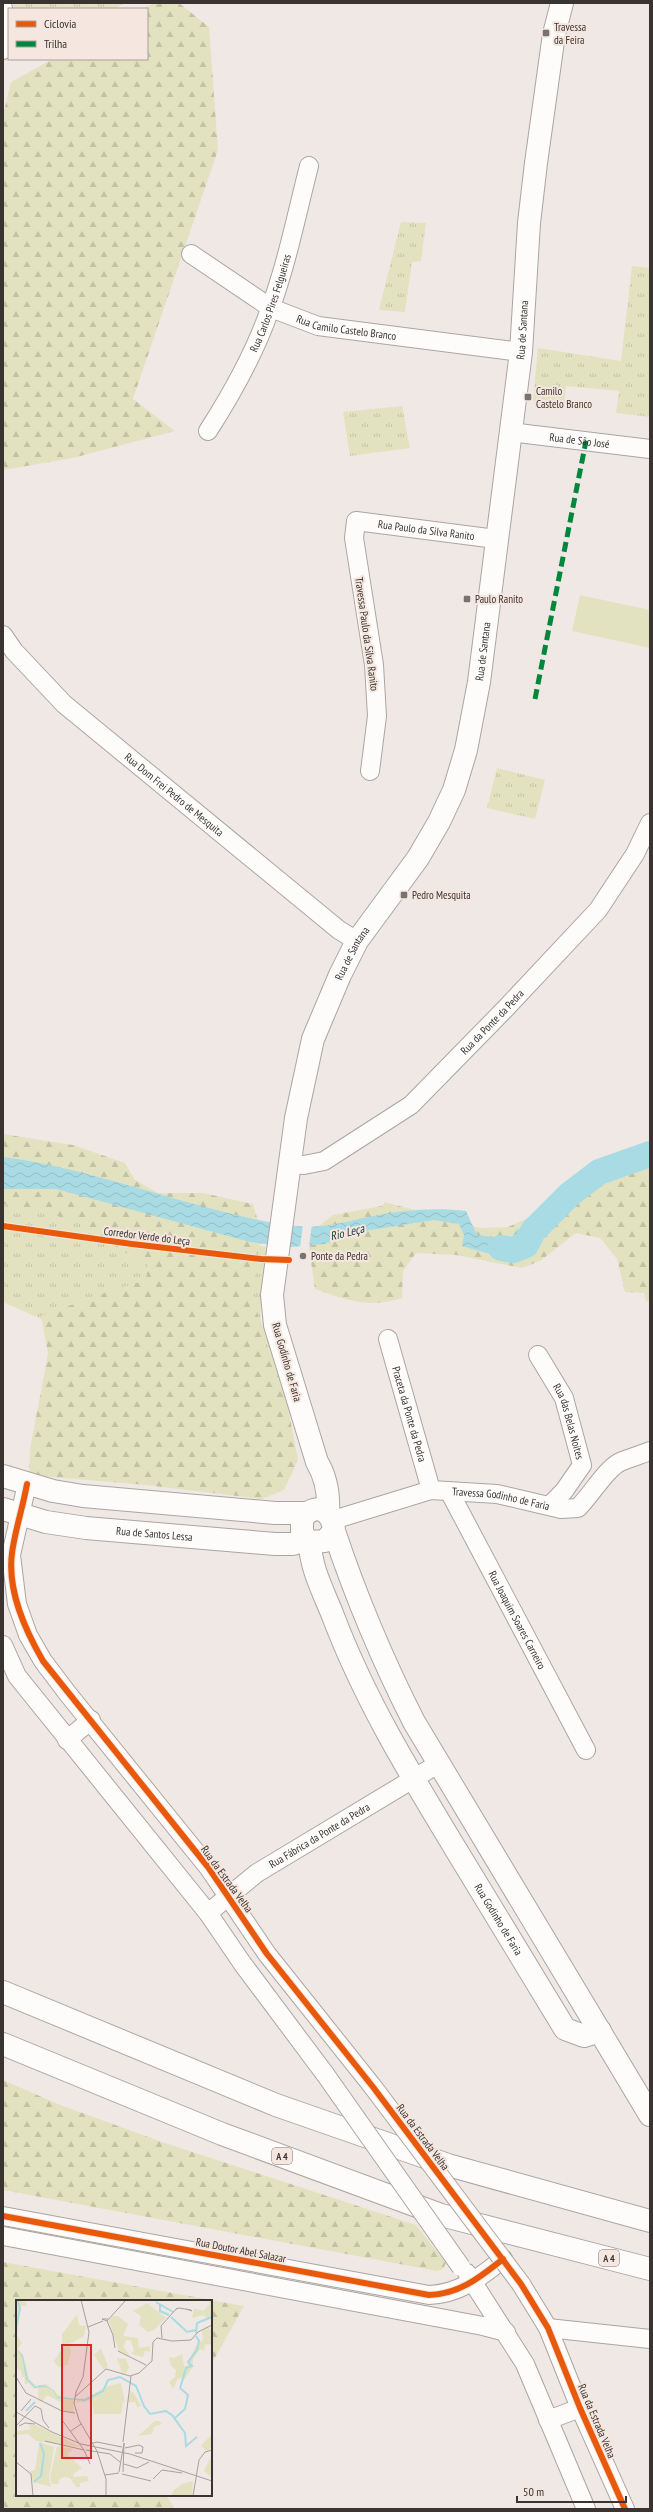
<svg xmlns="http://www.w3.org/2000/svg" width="653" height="2512" font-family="'PT Sans Narrow',sans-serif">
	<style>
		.grass { fill: url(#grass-tufts) }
		.forest { fill: url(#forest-firs) }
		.garden { fill: #e3e2c0 }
		.water { fill: url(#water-waves) }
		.pier { fill: #f0e8e4 }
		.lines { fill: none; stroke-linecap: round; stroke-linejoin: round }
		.river { stroke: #a8dbe3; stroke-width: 26 }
		.minor-casing { stroke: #aba5a1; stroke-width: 20 }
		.major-casing { stroke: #aba5a1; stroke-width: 24 }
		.highway-casing { stroke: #aba5a1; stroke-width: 24 }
		.minor { stroke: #fdfcfb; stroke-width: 18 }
		.major { stroke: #fdfcfb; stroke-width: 22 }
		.highway { stroke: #fdfcfb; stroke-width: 22 }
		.minor-bridge-casing { stroke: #aba5a1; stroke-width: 20; stroke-linecap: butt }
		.minor-bridge { stroke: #fdfcfb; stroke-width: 18 }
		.quiet { stroke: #00873e; stroke-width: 5; stroke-dasharray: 10 5; stroke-linecap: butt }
		.cycleway-casing { stroke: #f5e6df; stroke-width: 8 }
		.cycleway { stroke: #e8590c; stroke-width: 6 }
		.poi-dot { fill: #797370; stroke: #f5e6df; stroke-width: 1.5 }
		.labels { text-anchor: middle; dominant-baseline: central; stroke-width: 4; stroke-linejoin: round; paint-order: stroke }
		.shield { fill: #f5e6df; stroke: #716965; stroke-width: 1 }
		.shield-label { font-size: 10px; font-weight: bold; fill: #393431 }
		.poi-label { font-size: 11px; fill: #393431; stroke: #f5e6df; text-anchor: start }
		.street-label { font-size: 11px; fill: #393431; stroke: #f5e6df }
		.water-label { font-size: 12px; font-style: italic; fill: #14393f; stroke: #f5e6df }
		.inset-river { fill: none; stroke: #a8dbe3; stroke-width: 2 }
		.inset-road { fill: none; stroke: #a7a09c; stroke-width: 1 }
		.view { fill: #d62828; fill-opacity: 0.15; stroke: #d62828; stroke-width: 2 }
		.inset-edge { fill: none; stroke: #393431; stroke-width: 2 }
	</style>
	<defs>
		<pattern id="grass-tufts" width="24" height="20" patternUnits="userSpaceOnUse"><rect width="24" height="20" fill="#e3e2c0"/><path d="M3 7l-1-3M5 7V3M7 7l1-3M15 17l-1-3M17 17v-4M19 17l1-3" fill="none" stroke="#c4c2a5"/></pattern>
		<pattern id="forest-firs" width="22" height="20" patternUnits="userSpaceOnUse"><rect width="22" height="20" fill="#e3e2c0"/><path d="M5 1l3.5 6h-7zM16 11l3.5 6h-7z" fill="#c4c2a5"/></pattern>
		<pattern id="water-waves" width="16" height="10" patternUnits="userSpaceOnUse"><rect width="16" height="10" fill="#a8dbe3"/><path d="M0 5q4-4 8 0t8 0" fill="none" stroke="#91bdc3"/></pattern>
	</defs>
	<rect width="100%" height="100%" fill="#f0e8e4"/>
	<path class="grass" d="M13,3H125L114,9H14Z
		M401,222L426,223L421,261L412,262L405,312L379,310Z
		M632,266L650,268V417L616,413L619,391L566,386L564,406L533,401L538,348L621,361Z
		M402,406L410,448L350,456L343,412Z
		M497,768L545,780L535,819L487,808Z
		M3,1192L43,1195L266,1247L260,1318L275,1365L268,1380L50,1323L3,1302Z"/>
	<path class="forest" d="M154,3H179L209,27L218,150L133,399L175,431L73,458L3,470V115L11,82L53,59H147V9H143Z
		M3,1134L73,1145L125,1163L135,1180L158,1193H203L253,1204L261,1231L253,1295L266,1345L284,1387L298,1460L284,1490L262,1499L146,1485L29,1475L30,1449L48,1354L41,1316L104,1293L146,1280L148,1265L121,1250L83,1222L3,1204Z
		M650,1140V1302L646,1301L644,1293L625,1292L617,1259L600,1238L576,1233L540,1261L522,1268L456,1255L416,1253L403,1271L402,1298C369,1309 346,1300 315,1289L309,1248L320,1225L333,1215L382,1206L385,1202L480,1228L508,1227L566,1200L589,1173L627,1150Z
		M3,2080L58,2104L159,2141L416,2225L446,2263L443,2269L437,2271L3,2190Z
		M3,2262L244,2306L211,2365V2301H17V2495H166L175,2509H3Z"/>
	<path class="garden" d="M580,595L650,610V648L572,631Z"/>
	<path class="water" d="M3,1157C73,1166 141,1190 209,1208C237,1215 266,1223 295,1226C323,1229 343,1222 369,1217C401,1210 434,1207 466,1211L477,1235L511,1239L517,1229L539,1240L523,1260L501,1257L462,1246L464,1235L459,1224L434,1220L358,1232L324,1244L291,1247L250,1242L56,1189H3Z"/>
	<path class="pier" d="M303,1224H312L309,1247L300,1248Z"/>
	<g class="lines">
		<path class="river" d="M501,1248L513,1250L526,1245L533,1231L570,1194L599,1172L650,1154"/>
		<g class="minor-casing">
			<g id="minor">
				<path d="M3,8L6,32L3,50"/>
				<path id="s1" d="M191,254L271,308L318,326L521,352"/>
				<path id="s2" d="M208,431C233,392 255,353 270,309C287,263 297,213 309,166"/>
				<path id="s3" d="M510,432L650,449"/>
				<path id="s4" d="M3,635L14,651L64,704L339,930L357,941"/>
				<path id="s5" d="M370,771L377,716L374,665L354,538L356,521L496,539"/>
				<path id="s6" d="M289,1164L304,1165L324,1161L411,1105L506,1008L598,910L635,854L650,823"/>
				<path id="s7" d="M388,1339L431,1490"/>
				<path id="s8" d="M538,1355L564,1398L582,1465L564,1491L550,1505"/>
				<path d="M27,1484L11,1555L17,1604L28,1635L43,1661L68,1694L208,1867L267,1954L373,2087"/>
				<path id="s9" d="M449,1491L586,1750"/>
				<path id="s10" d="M333,1520L431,1490L497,1494L561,1509L578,1508C591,1495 606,1469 620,1462C630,1458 640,1455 650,1451"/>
				<path d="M3,1645L17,1676L208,1913L242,1963L325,2074"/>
				<path d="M67,1740L91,1720"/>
				<path id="s11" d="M208,1913L257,1873L438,1764"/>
				<path d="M3,2216L429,2295C460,2294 480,2277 503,2259"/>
				<path d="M3,2236L483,2326L506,2332"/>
				<path d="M467,2273L525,2364L586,2509"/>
				<path d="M521,2284L548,2328L580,2408L625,2509"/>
				<path d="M548,2328L650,2339"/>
				<path d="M548,2420L580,2408"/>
			</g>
		</g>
		<g class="major-casing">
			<g id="major">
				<path d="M3,1476L53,1491L83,1496L275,1513H306"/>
				<path id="s12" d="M3,1509L46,1522L86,1528L275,1544H293L307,1540"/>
				<path id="s13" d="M328,1513C329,1496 326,1477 317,1462L275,1325L272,1295L296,1118L313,1039L340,975L357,941L418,858L439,822L454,790L466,750L479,682L521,352L529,223L536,163L554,34L562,3"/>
				<path d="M334,1531L325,1541L310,1542L302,1534V1519C315,1501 333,1510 334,1531C356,1597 382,1659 414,1722L650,2115"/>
				<path id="s14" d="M310,1542C310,1567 324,1593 333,1616C365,1700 409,1772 455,1848C492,1909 529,1969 565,2029L584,2036L600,2031"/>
			</g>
		</g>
		<g class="highway-casing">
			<path id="highway" d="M3,1992L276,2105L448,2165L650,2221
				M3,2044L222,2134L441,2215L650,2269"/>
		</g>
		<use href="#minor" class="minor"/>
		<use href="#major" class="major"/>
		<use href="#highway" class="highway"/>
		<g class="minor-bridge-casing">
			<path id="minor-bridge" d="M325,2074L461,2267
				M373,2087L521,2284"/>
		</g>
		<use href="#minor-bridge" class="minor-bridge"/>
		<path class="quiet" d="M535,699L586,441"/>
		<g class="cycleway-casing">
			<path id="cycleway" d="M3,1226L132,1244L261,1259L289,1260
				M27,1484C23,1507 15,1530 12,1553C7,1591 25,1630 43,1661L208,1867L267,1954L373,2087L521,2284L548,2328L580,2408L625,2509
				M3,2216L429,2295C460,2294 480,2277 503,2259"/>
		</g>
		<use href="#cycleway" class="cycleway"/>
	</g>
	<g class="poi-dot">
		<rect x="542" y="29" width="8" height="8" rx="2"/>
		<rect x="524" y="393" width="8" height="8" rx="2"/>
		<rect x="463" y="595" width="8" height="8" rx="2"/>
		<rect x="400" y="891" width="8" height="8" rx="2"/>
		<circle cx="303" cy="1256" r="4"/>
	</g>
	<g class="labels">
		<g class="shield">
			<rect x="272" y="2148" width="20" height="16" rx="3"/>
			<rect x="599" y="2250" width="20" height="16" rx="3"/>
		</g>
		<g class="shield-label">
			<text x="282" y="2156">A 4</text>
			<text x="609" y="2258">A 4</text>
		</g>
		<g class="poi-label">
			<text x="554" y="27">Travessa<tspan x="554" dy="13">da Feira</tspan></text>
			<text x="536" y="391">Camilo<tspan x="536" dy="13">Castelo Branco</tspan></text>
			<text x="475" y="599">Paulo Ranito</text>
			<text x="412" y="895">Pedro Mesquita</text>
			<text x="311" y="1256">Ponte da Pedra</text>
		</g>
		<g class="street-label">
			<text stroke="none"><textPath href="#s2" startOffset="143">Rua Carlos Pires Felgueiras</textPath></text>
			<text stroke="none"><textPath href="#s1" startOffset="175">Rua Camilo Castelo Branco</textPath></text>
			<text stroke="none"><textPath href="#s13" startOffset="1239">Rua de Santana</textPath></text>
			<text stroke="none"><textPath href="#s3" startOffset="70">Rua de São José</textPath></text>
			<text stroke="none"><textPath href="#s5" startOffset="323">Rua Paulo da Silva Ranito</textPath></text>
			<text transform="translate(367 634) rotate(82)">Travessa Paulo da Silva Ranito</text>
			<text stroke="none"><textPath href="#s13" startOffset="915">Rua de Santana</textPath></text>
			<text stroke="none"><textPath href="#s4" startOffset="235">Rua Dom Frei Pedro de Mesquita</textPath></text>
			<text stroke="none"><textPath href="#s13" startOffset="580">Rua de Santana</textPath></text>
			<text stroke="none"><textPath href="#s6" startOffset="255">Rua da Ponte da Pedra</textPath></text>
			<text transform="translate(147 1236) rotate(7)">Corredor Verde do Leça</text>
			<text transform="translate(287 1362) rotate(74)">Rua Godinho de Faria</text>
			<text stroke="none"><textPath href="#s7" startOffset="78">Praceta da Ponte da Pedra</textPath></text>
			<text stroke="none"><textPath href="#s8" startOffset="74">Rua das Belas Noites</textPath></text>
			<text stroke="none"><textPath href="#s10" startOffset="173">Travessa Godinho de Faria</textPath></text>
			<text stroke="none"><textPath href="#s12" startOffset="154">Rua de Santos Lessa</textPath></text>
			<text stroke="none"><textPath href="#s9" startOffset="146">Rua Joaquim Soares Carneiro</textPath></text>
			<text stroke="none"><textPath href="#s11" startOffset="136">Rua Fábrica da Ponte da Pedra</textPath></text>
			<text transform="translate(227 1879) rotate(54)">Rua da Estrada Velha</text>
			<text stroke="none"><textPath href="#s14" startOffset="424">Rua Godinho de Faria</textPath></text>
			<text transform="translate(423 2137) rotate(53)">Rua da Estrada Velha</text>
			<text transform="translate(241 2250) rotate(11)">Rua Doutor Abel Salazar</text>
			<text transform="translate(597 2421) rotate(67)">Rua da Estrada Velha</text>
		</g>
		<g class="water-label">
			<text transform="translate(347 1232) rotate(-14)">Rio Leça</text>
		</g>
	</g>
	<g transform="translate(16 2300)">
		<rect width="196" height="196" fill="#f0e8e4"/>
		<path d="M61,14L63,25L70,26L68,36L46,48V34ZM0,51L6,58L10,78L6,77L5,71L0,67ZM28,86L38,92L41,98L58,101L48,104L31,95L26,102L23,101L22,89ZM196,134V147L191,151L185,146ZM23,142L38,147L33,177L35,187L17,182L14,171L19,170ZM196,159V178L188,171L193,160ZM177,181L176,196H155L157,191L166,184Z" fill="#e3e2c0"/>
		<path d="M0,0L10,2V6H5L1,35L6,43L2,49L7,54L13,79L20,86L30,84L42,95L57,99L58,112L47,111V104L52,102L39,96L29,86L18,89L13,83L9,84L6,59L0,51ZM193,0H196V17L192,19L187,15L176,18L178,8L187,11L194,4ZM131,3L150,18L138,30L132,32L123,25L125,16L117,11ZM96,16H102L112,24L107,36L122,38L123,48L134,46V52L129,51L127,57L118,55L115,52L118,51L115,41L111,40L107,46L114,56L103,51L93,22ZM191,26L196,31V44L189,45L188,51L184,49L177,59V66L168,80L162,78L157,89L153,82L159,77L160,70L155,66L153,57L158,58L166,54L168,66H171L180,45L187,40L186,30ZM53,45L55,52L52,63L53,64L42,67L38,61L46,49ZM85,48L92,66L88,70L78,55ZM101,58L110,59L113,67L110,74L106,73ZM105,83L109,103L93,97L79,99L75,104L72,100L60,103L61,100H68L89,87ZM114,91L118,93L125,106L121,107L119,102H112ZM139,121H143L146,124L138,127L136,134L122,136ZM12,124L20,125L65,147L20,141L12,134L0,135L2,131L15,129ZM41,146L57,149L51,154L66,168L57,174L58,177L71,176L73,181L64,183V187H60L54,178L48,177L44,179L42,184H36L34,177Z" fill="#e3e2c0"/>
		<path d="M94,96L107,103L105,114H78L76,102L84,97Z" fill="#e3e2c0"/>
		<path d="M0,49L7,56L12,79L20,87L24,85L30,86L38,90L41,97L67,99L70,101L41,98L37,90L30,87L19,88L10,79L6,57Z" fill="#a8dbe3"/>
		<path class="inset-river" d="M140,2L157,12M144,4V11L153,15M155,17L171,32L180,30M0,27L4,9L2,0M180,33L181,23L196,17M67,101L87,91L92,80L104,77L120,86L128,106L134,114L150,111L156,115L169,133L170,146L181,137M10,111L19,102M159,118L169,109L172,95L164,88L165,85L170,68L176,66L172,62L181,50L183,41L180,36M18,182L25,176L28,154L24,143"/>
		<path class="inset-road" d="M65,0L73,32L67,77L60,92L58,103L63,120L81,151L90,179V196M160,9L163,8L175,10L176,11L170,9M92,19H86L91,21L110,0M91,21L97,35L99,48M72,27L87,21M146,38L145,26L161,8M102,51L130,65M0,77L10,93M10,93L46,111L59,113M59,97L90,69L114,76L123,73L136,61L137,42L141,38L156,41L175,40L182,32L196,25M5,111L15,99M46,111V120L68,150L74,164M0,112L36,132L65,144L114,154L196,181M0,126L19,106L25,109L27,120L33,128M3,126L9,123L19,124M55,131L65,124M29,141L68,150M107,142L115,76M77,143L81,142L106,147M109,148L123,145L127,147L126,153H119M70,150L94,154L104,162M0,162L15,174L17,196M108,164L121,168L133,162M103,172L108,143L107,172M106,174L135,181M89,175L103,173M137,179L146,170L166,173M177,196L183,160L189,152L196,150"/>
		<path class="view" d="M46,45H75V158H46Z"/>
		<rect width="196" height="196" class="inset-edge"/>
	</g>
	<rect width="653" height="2512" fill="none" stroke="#393431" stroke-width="8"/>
	<rect x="8" y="8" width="140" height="52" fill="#f5e6df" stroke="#aa9f99"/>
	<rect x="16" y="21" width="20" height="6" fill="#e8590c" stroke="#aa9f99"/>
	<text x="44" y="28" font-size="12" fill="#393431">Ciclovia</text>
	<rect x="16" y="41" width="20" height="6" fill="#00873e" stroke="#aa9f99"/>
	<text x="44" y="48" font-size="12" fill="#393431">Trilha</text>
	<path d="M517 2496v6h109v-6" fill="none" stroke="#393431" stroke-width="2"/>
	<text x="523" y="2496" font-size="12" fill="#393431" stroke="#f5e6df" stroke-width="3" paint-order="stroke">50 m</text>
</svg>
